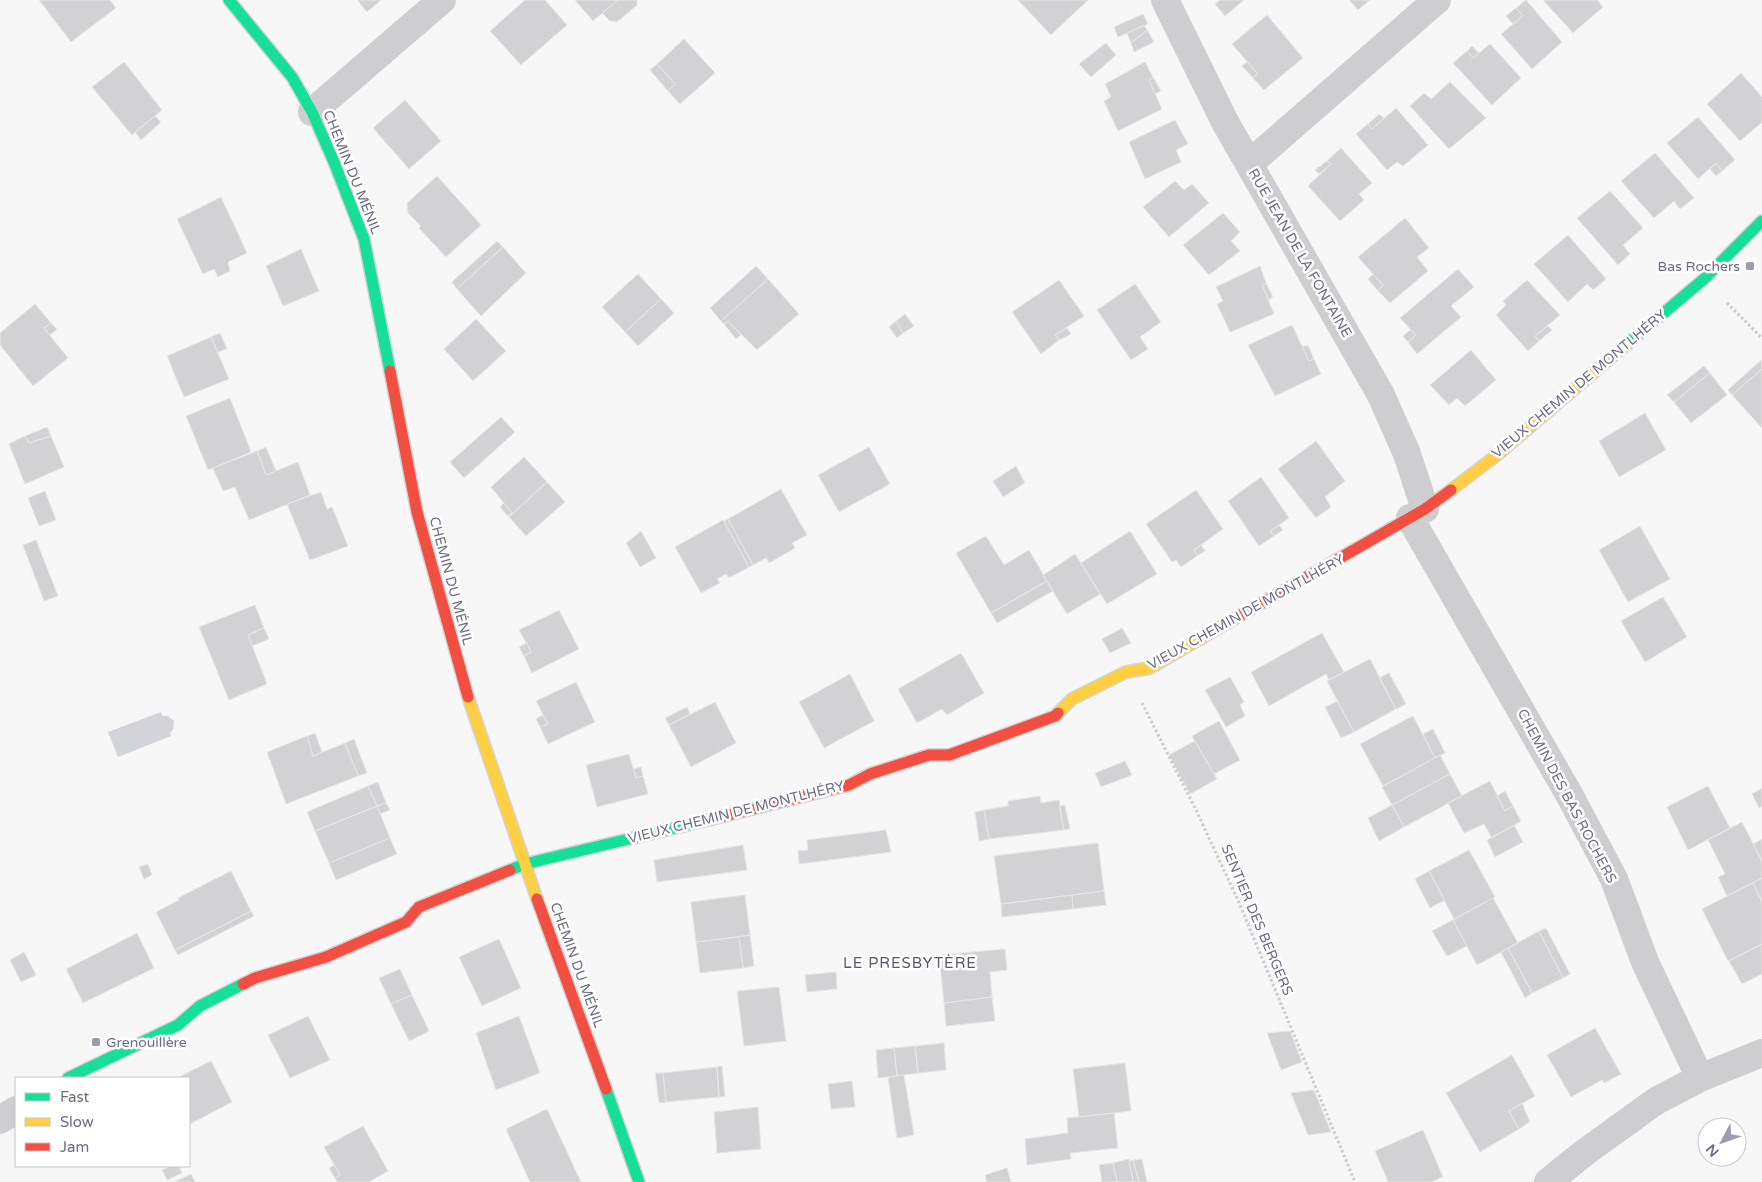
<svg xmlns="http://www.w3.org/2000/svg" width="1762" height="1182" font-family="'Varela Round',sans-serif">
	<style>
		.water { fill: #d3d3da }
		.building { fill: #d2d2d4; stroke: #e6e6e6 }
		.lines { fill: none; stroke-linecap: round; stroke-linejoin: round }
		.fast-casing { stroke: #d3d3d5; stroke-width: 14 }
		.slow-casing { stroke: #d3d3d5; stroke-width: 14 }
		.jam-casing { stroke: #d3d3d5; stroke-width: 14 }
		.path { stroke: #cbcbcc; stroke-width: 3; stroke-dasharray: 2.5 2.5; stroke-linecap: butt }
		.street { stroke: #ceced0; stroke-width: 28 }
		.fast { stroke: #16e098; stroke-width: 11 }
		.slow { stroke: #ffcf43; stroke-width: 11 }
		.jam { stroke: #f24e42; stroke-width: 11 }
		.poi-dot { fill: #9d9cac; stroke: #fff; stroke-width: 2 }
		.labels { text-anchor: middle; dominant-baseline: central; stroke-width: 5; stroke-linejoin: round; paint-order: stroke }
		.street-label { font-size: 14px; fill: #6c6b84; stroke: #fff }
		.poi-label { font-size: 14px; fill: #6c6b84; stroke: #fff; text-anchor: end }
		.neighbourhood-label { font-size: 15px; letter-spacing: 1px; fill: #59586a; stroke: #fff }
	</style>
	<rect width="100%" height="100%" fill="#f7f7f7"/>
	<path class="water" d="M161,712L162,716H168L174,721L173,729L170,733L171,736L118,757L108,732Z"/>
	<path class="building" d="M39,0H110L116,8L71,42Z
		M357,0H381L367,12Z
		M525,0H545L567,25L521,65L490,31Z
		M575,0H618L593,21Z
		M618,0H637V5L617,22L610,21L602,13Z
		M1018,0H1088L1051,35Z
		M1220,0H1244L1225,16L1215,4Z
		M1349,0H1370L1358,10Z
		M1526,0L1562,42L1532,69L1501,34L1523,16L1516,8Z
		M1543,0H1597L1603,7L1573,33Z
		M1516,8L1523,16L1513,24L1506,16Z
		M1143,14L1148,24L1118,37L1114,27Z
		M1267,15L1303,58L1264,90L1253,78L1258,74L1232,44Z
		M1144,25L1147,30L1131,43L1127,33Z
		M1147,30L1154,42L1134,52L1131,43Z
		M684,39L715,73L680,104L668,91L675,84L657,64Z
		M1106,43L1116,55L1091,77L1079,64Z
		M1490,44L1521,78L1492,105L1453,63L1467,51L1473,58Z
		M1472,46L1479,53L1473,58L1467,51Z
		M124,62L162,110L132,135L92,87Z
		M1145,62L1153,77L1149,80L1162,109L1118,131L1104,101L1111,97L1105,84Z
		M1247,62L1258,74L1253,78L1242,66Z
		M657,64L675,84L668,91L650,70Z
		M1741,73L1762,97V124L1761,123L1740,141L1707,104Z
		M1153,77L1161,91L1155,94L1149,80Z
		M1450,82L1486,118L1449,149L1410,106L1424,93L1431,99Z
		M405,100L441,141L409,169L373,128Z
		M1396,108L1428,145L1403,166L1397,162L1387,170L1356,134L1368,124L1372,129Z
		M1379,114L1384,118L1372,129L1368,124Z
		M155,116L161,122L141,140L135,132Z
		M1698,117L1735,160L1722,171L1716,163L1698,179L1667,143Z
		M1175,120L1188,144L1176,150L1181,162L1145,179L1129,142Z
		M1341,148L1372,183L1359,194L1364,200L1340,221L1308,186L1331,164L1327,161Z
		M1655,153L1694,198L1680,209L1674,201L1654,218L1621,181Z
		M1327,161L1331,164L1319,174L1315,170Z
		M1716,163L1722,171L1716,176L1710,169Z
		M437,176L481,225L446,257L419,228L421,226L408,213L407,203Z
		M1175,181L1184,190L1192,184L1209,203L1169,237L1143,207Z
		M1610,191L1643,228L1623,245L1630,254L1618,265L1577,218Z
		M221,197L247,253L228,262L230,271L218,277L214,269L203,274L177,219Z
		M1223,213L1240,232L1231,241L1240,251L1209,275L1183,245Z
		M1405,218L1429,248L1417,257L1428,271L1390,303L1378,291L1383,285L1358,257Z
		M1568,235L1606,279L1593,290L1587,284L1568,302L1534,264Z
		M497,241L503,247L457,289L452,282Z
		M503,247L526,273L481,316L457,289Z
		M301,249L319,291L283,306L266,266Z
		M756,266L768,279L721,321L710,308Z
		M1260,266L1266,283L1262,285L1274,314L1230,332L1217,304L1223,301L1216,287Z
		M1458,269L1474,287L1451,306L1461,317L1417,354L1408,342L1416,335L1400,318Z
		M638,274L661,299L625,332L602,307Z
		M1373,274L1383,285L1378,291L1368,279Z
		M768,279L799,314L757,350L728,321L724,324L721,321Z
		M1059,280L1084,316L1055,335L1059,340L1041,354L1012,312Z
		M1527,280L1560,315L1535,336L1539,341L1528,351L1496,315L1506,305L1503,301Z
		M1266,283L1273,297L1268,300L1262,285Z
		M1135,284L1161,322L1140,337L1148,349L1131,360L1097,310Z
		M661,299L674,313L638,346L625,332Z
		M35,304L51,323L44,328L68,358L33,386L0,345V333Z
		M905,314L914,326L903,333L896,321Z
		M476,319L506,351L473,381L444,349Z
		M728,321L741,335L736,339L724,324Z
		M896,321L903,333L897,338L889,327Z
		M51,323L57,329L50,335L44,328Z
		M1292,325L1309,361L1314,359L1321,374L1275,396L1248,345Z
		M1548,326L1552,330L1539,341L1535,336Z
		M1067,328L1071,334L1059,340L1055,335Z
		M1410,330L1416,335L1408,342L1403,336Z
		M220,333L227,349L218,352L211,337Z
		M211,337L229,379L184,397L167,356Z
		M1308,345L1314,359L1309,361L1302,347Z
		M1471,350L1496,380L1465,406L1457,398L1449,405L1430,385Z
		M1761,360L1762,369L1732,395L1728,390Z
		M1704,366L1710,373L1674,402L1667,395Z
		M1762,369V428L1732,395Z
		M1710,373L1727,395L1691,423L1674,402Z
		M230,398L251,452L208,470L186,416Z
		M1645,413L1666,450L1619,477L1599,441Z
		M501,417L515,432L464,478L450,462Z
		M47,427L51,436L29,443L25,436Z
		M25,436L29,443L51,436L64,467L25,484L9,444Z
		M1316,441L1345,481L1325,497L1331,507L1316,518L1278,469Z
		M266,447L276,471L266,475L257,451Z
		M869,447L890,484L839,512L818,475Z
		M257,451L266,475L298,462L310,495L249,520L235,487L223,491L213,468Z
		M524,457L547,482L509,517L508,516L512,513L491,487Z
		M1016,466L1025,483L1003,497L993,481Z
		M1261,477L1289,518L1270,531L1274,536L1259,546L1228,501Z
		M547,482L565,502L526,536L509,517Z
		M781,489L807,535L792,543L795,548L769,563L766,558L753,565L728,519Z
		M1196,490L1223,529L1194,550L1197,556L1181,567L1176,560L1172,562L1146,524Z
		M45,491L56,520L39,526L28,498Z
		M321,492L327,509L332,507L348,546L310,560L287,504Z
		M504,503L512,513L508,516L500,507Z
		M728,519L753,565L749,567L724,521Z
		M723,520L749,567L729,578L726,574L717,579L720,583L701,593L675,547Z
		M1279,525L1283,530L1274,536L1270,531Z
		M1640,526L1670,579L1628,602L1599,550Z
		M641,531L656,558L640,567L626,543Z
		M1130,531L1157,574L1107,604L1081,563Z
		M986,536L1004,565L1029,550L1047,581L991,613L956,553Z
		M36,540L58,596L44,601L23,545Z
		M1201,545L1205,551L1197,556L1194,550Z
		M1075,554L1100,594L1067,614L1043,575Z
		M1047,581L1053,591L997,623L991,613Z
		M1663,597L1687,637L1645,662L1621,621Z
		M255,605L264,628L248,635L267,684L229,700L199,627Z
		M559,610L579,649L532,673L524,656L531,652L519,630Z
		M264,628L269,639L252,646L248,635Z
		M1122,628L1131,643L1110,653L1102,639Z
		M1322,633L1344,672L1329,680L1326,674L1269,706L1251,672Z
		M527,643L531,652L524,656L519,647Z
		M961,653L984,693L947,715L942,709L917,723L898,689Z
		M1370,659L1396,709L1354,732L1327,681Z
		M1389,673L1406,704L1396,709L1379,678Z
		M850,674L874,721L824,748L799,702Z
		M1230,677L1244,702L1240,705L1245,716L1226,727L1205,690Z
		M576,682L595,722L548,744L540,727L548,724L536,701Z
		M1337,701L1354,732L1341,738L1325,707Z
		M715,702L736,743L691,767L669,725Z
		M687,707L690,714L669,725L665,718Z
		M543,715L548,724L540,727L536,719Z
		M1413,716L1435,758L1383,786L1360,744Z
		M1219,721L1240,760L1214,774L1192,736Z
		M1433,729L1445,753L1435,758L1423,734Z
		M315,733L322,752L313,756L307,736Z
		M307,736L313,756L345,743L358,776L286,804L267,752Z
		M354,739L367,773L358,776L345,743Z
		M1195,741L1217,779L1190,794L1169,755Z
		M629,754L636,778L643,776L648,794L597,807L586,765Z
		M1440,755L1450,774L1392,805L1382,787Z
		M1125,761L1132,775L1101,787L1095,773Z
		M641,767L643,776L636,778L633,769Z
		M1450,774L1462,796L1404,827L1392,805Z
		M1490,781L1505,811L1513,806L1521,821L1492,838L1484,824L1464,833L1448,803Z
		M378,782L386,803L377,806L368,786Z
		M368,786L377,806L315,831L307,812Z
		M1708,786L1730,828L1688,850L1667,807Z
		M1762,788V806L1759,808L1752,794Z
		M1505,791L1513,806L1505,811L1497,796Z
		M1040,796L1041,803L1059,800L1064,830L989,839L984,810L1008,806V801Z
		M386,803L390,810L380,814L377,806Z
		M1065,805L1070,829L1064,830L1059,806Z
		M1392,805L1404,827L1379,841L1368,818Z
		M377,806L390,838L329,863L315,831Z
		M984,810L989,839L979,841L975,812Z
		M1742,822L1762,861V878L1727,896L1718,877L1725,874L1708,840Z
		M1514,825L1523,842L1495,857L1487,840Z
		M886,830L891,852L799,864L798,851L808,850L807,840Z
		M390,838L397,854L336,880L329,863Z
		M1762,839V861L1753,844Z
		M1098,843L1104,891L1001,904L994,856Z
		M743,845L747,870L657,882L654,860Z
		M1469,850L1495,897L1454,919L1429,871Z
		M148,864L152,875L144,879L139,867Z
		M231,871L251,911L175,950L156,912L179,900L178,898Z
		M1429,871L1445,900L1430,908L1415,879Z
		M1762,878V902L1753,883Z
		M1753,883L1762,902V944L1728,961L1702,909Z
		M1104,891L1106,905L1073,909L1072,895Z
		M745,895L750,935L696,942L691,902Z
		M1072,895L1073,909L1002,917L1001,904Z
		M1493,898L1518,943L1477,965L1453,920Z
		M251,911L254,916L178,955L175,950Z
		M1453,920L1467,946L1447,956L1432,931Z
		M1546,928L1570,974L1563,978L1539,931Z
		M1539,931L1563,978L1532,993L1508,948Z
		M137,933L154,968L83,1003L66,969Z
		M750,935L754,966L743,968L739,937Z
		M739,937L743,968L700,973L696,942Z
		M499,939L521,988L482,1006L459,957Z
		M1762,944V974L1742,984L1729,961Z
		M1508,948L1532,993L1525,998L1501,952Z
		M1005,949L1007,970L990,972L992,997L944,1003L939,955Z
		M24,952L36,975L21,982L10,960Z
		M400,969L412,995L391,1004L379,978Z
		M836,972L837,989L807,992L805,975Z
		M779,987L786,1041L744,1046L737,991Z
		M412,995L429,1031L409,1041L391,1004Z
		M992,997L995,1021L946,1026L944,1003Z
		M308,1016L330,1060L290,1078L268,1035Z
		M519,1016L540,1073L496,1090L476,1033Z
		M1595,1028L1621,1074L1604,1083L1602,1080L1571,1097L1547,1055Z
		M1290,1031L1302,1062L1281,1070L1267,1033Z
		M944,1043L946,1070L918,1073L915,1046Z
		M915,1046L918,1073L897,1076L894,1048Z
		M894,1048L897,1076L878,1078L876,1050Z
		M1512,1055L1535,1096L1509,1111L1519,1129L1480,1152L1446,1093Z
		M211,1061L232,1102L190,1124L189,1078H177Z
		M1125,1063L1131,1111L1079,1117L1073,1069Z
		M722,1066L725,1096L719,1097L717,1067Z
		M717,1067L719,1097L666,1102L663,1073Z
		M655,1073H663L666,1102L659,1103Z
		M904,1075L914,1135L897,1138L888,1077Z
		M852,1081L855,1107L831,1109L828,1084Z
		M1314,1090L1331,1132L1308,1135L1291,1093Z
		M1522,1103L1530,1122L1519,1129L1509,1111Z
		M758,1107L761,1149L717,1153L714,1112Z
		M547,1109L581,1182H530L506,1129Z
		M1114,1113L1118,1148L1070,1153L1071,1159L1027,1165L1025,1139L1068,1133L1067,1118Z
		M363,1126L388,1171L369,1182H337L335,1178L340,1175L324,1147Z
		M1423,1130L1443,1177L1431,1182H1388L1375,1151Z
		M1129,1159L1133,1182H1117L1113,1163Z
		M1142,1159L1147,1182H1139L1133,1160Z
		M1133,1160L1139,1182H1133L1129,1161Z
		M1113,1163L1117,1182H1102L1099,1165Z
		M334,1165L340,1175L335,1178L329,1168Z
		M171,1166H179L182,1173L167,1180L162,1170Z
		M1007,1168L1011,1182H987L985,1175Z
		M191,1174L195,1182H174Z"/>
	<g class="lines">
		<g class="fast-casing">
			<path id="fast" d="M229,0L292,77L312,112L334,162L364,239L390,371
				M1627,344L1704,279L1762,221
				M510,870L525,864L712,819
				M68,1078L178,1025L200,1006L243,984
				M606,1089L639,1182"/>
		</g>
		<g class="slow-casing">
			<path id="slow" d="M1451,490L1497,455L1627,344
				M468,697L537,899
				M1058,713L1072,699L1126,672L1150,668L1241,615"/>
		</g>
		<g class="jam-casing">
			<path id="jam" d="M390,371L417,512L468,697
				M1241,615L1425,509L1451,490
				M712,819L849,785L870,774L929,755H949L1055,716L1058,713
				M537,899L606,1089
				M243,984L255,978L326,957L406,922L419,907L510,870"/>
		</g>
		<path class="path" d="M1727,303L1762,338
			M1142,703L1196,810L1240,905L1355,1182"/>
		<path class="street" d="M1165,0L1225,122L1381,395L1407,454L1425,509
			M312,112L442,0
			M1249,164L1437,0
			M1410,518L1570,796L1614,879L1645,962L1700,1078L1762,1053
			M0,1120L16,1110
			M1548,1182L1584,1153L1656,1101L1700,1078"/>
		<use href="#fast" class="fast"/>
		<use href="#slow" class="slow"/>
		<use href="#jam" class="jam"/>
	</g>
	<g class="poi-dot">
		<rect x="1745" y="261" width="10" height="10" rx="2.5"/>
		<rect x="91" y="1037" width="10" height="10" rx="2.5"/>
	</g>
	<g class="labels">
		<g class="street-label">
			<text transform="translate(352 172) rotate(68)">CHEMIN DU MÉNIL</text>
			<text transform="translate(1300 253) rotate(60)">RUE JEAN DE LA FONTAINE</text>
			<text transform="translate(1579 384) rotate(-40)">VIEUX CHEMIN DE MONTLHÉRY</text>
			<text transform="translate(451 581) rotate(75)">CHEMIN DU MÉNIL</text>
			<text transform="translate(1246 612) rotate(-29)">VIEUX CHEMIN DE MONTLHÉRY</text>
			<text transform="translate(1567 796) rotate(62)">CHEMIN DES BAS ROCHERS</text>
			<text transform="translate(736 812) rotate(-14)">VIEUX CHEMIN DE MONTLHÉRY</text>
			<text transform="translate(1257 920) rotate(67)">SENTIER DES BERGERS</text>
			<text transform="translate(577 965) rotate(70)">CHEMIN DU MÉNIL</text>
		</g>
		<g class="poi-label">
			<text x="1740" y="266">Bas Rochers</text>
			<text x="106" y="1042" text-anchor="start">Grenouillère</text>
		</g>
		<g class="neighbourhood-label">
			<text x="910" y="963">LE PRESBYTÈRE</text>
		</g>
	</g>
	<rect x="15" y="1077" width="175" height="90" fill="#ffffff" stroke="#c4c4ce"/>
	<rect x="25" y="1093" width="25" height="8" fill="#16e098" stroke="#c4c4ce"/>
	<text x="60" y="1102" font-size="15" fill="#6c6b84">Fast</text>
	<rect x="25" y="1118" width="25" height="8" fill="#ffcf43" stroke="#c4c4ce"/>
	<text x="60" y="1127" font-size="15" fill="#6c6b84">Slow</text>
	<rect x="25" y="1143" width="25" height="8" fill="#f24e42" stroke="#c4c4ce"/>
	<text x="60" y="1152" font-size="15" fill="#6c6b84">Jam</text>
	<g transform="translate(1722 1142) rotate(229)"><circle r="24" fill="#ffffff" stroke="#c4c4ce"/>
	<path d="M0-4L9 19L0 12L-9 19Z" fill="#9d9cac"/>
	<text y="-8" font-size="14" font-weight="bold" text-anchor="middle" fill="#6c6b84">N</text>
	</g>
</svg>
